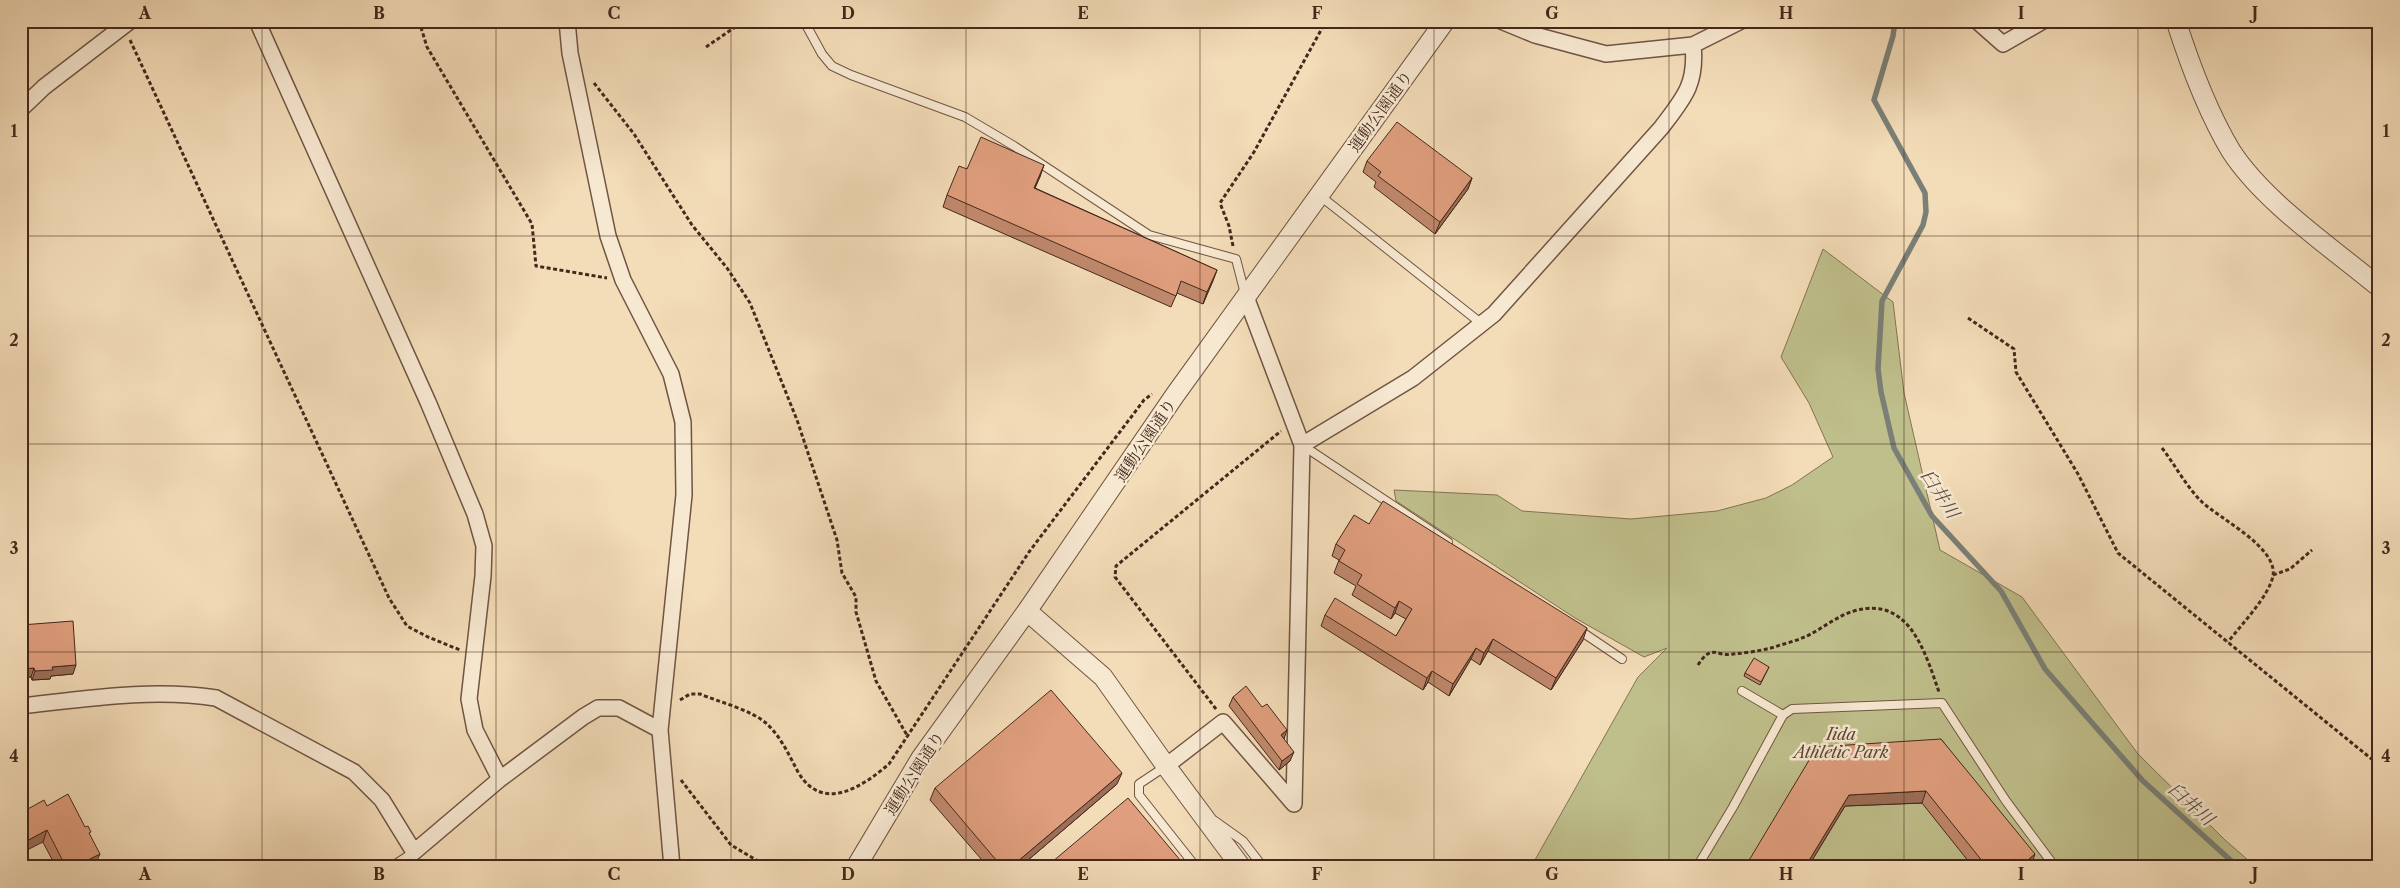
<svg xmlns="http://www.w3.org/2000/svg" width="2400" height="888" font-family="'Libre Caslon Text','Noto Serif JP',serif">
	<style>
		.green { fill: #bfbf8b; stroke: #827454 }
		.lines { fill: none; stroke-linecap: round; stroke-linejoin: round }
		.stream { stroke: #7a8078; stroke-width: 5.5 }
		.service-casing { stroke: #705543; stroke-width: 10 }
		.minor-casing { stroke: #705543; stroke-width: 18 }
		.tertiary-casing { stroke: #705543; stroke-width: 21 }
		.path { stroke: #45281c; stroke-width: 3; stroke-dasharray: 4 2.5; stroke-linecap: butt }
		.service { stroke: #f7e8d1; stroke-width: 8 }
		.minor { stroke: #f7e8d1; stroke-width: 15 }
		.tertiary { stroke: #f7e8d1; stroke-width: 19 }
		.wall { fill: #c0886c; stroke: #45281c }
		.shaded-wall { fill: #9c6f58; stroke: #45281c }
		.building { fill: #df9e7d; stroke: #45281c }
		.grid { fill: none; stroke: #45281c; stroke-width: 1; stroke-opacity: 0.55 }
		.labels { text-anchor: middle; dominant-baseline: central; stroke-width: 5; stroke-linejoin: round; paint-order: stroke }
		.street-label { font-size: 16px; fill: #45281c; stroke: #f7e8d1 }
		.park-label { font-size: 16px; font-style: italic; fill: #5d4632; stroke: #f7e8d1 }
		.water-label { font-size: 18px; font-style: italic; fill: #5b4c42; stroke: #f7e8d1 }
		.neatline { fill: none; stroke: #45281c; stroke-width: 2 }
		.grid-label { font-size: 16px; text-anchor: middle; font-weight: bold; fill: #45281c }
	</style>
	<rect width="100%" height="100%" fill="#f3dcb8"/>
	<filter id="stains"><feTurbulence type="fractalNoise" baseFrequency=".004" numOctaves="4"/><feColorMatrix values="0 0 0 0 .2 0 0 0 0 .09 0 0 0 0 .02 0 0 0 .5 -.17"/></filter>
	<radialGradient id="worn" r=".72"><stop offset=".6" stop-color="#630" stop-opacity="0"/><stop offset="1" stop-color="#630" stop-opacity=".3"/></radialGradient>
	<path class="green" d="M1823,249L1893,302L1904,393L1940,550L2022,597L2138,754L2225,840L2256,867H1531L1638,677L1667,648L1644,657L1575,618L1396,501L1394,490L1497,495L1522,511L1631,519L1717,511L1766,498L1792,485L1833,457L1809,403L1781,357Z"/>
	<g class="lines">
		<path class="stream" d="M1895,21L1893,36L1874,100L1925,193L1926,212L1923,225L1882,301L1878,369L1881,392L1894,448L1932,516L2001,591L2045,669L2143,781L2238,867"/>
		<g class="service-casing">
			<path id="service" d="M804,21L822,54L832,66L851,75L965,117L1014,146L1149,235L1236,259L1245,294
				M1319,195L1482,324
				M1302,445L1448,542
				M1576,628L1622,659
				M1742,691L1783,715
				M1166,766L1139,784V795L1196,867
				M1215,821L1243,841L1263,867
				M391,867L414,852
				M1697,867L1733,807L1783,715L1792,709L1942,703L2006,801L2055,867"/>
		</g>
		<g class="minor-casing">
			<path id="minor" d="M257,21L428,402L475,514L484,546L483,576L469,699L475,730L500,779
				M567,21L570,53L608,236L623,280L671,374L683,422L684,495L660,730L672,867
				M1501,21L1535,35L1606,54L1693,45L1741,21
				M1977,21L2003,44L2043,21
				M21,109L44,87L130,21
				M1302,445L1413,378L1494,314L1661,128C1683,99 1697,85 1693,45
				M21,706C85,699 152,688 216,698L354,772L382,800L414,852L500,779L583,717L598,708H619L660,730
				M1166,766L1223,722L1294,804L1302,445L1246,297"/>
		</g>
		<g class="tertiary-casing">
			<path id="tertiary" d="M2176,21C2190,65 2207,111 2231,151C2264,202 2332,248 2379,287
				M1027,611L1103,677L1166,766L1241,867
				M856,867L921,758L1027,611L1175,395L1445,21"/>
		</g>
		<path class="path" d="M419,21L427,47L532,224L536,266L607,278
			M130,40L389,598L407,626L428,637L460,650
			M706,47L744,21
			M594,83L634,134L692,225L727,268L750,303L797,420L837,540L842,573L856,597V612L876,681L908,737
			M1233,246L1229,226L1220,203L1254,152L1326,21
			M1968,318L2014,349L2016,372L2078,474L2118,553L2379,765
			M2162,448C2175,465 2186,486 2201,501C2218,518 2278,547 2273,576C2269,596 2241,625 2228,642
			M2273,575L2290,569L2312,550
			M1698,665C1712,643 1716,657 1733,654C1745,653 1759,651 1771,648C1783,644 1796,641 1807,636C1823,628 1837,616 1854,611C1909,595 1925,652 1939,692
			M680,700L690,694H700C719,702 752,710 767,724C781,737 789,755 798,772C823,814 863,786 889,764L1029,552L1144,400L1152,394
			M1216,709L1115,577L1116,566L1281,431
			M681,780L731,845L768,867"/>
		<use href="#service" class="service"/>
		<use href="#minor" class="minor"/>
		<use href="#tertiary" class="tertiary"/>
	</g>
	<path class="wall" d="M1367,161L1472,178L1468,189L1435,234L1374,187L1376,182L1363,172Z
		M1044,165L1035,188L1217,270L1203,304L1177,293L1171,307L943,207L947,195L967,169Z
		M1369,524L1583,640L1551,690L1488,651L1480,665L1471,659L1449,696L1428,682L1423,690L1321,626L1325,615L1396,636L1406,619L1395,613L1391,619L1352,595L1356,586L1334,573L1339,560L1332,556L1336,544Z
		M21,625L73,674L51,676L50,679L32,680L31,677H21Z
		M1769,667L1760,685L1744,676L1745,673Z
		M1233,697L1284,739L1290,761L1279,770L1229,706Z
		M1941,739L2036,867H1973L1922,803L1845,806L1808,867H1745Z
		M1117,784L1020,867H988L930,800L935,788Z
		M47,806L90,835L95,865L93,867H56L26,810Z"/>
	<path class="shaded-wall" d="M1044,165L1040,177L1030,199L1034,188Z
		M1472,178L1468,189L1435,234L1440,222Z
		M1217,270L1213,281L1203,304L1207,292Z
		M1399,601L1395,613L1391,619L1395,608Z
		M1587,628L1583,640L1551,690L1556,678Z
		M1493,639L1488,651L1480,665L1484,653Z
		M1476,648L1471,659L1449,696L1453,684Z
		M76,665L73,674L51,676L50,679L32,680L35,671L52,667Z
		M34,668L31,677H21V671L22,669Z
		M1432,671L1428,682L1423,690L1427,678Z
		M1287,730L1284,739L1281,735Z
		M1294,752L1290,761L1279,770L1282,761Z
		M1122,773L1117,784L1020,867H1011Z
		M1926,791L1922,803L1845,806L1808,867H1805L1849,795Z
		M47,830L43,842L21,853V844Z
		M100,854L95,865L93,867H74Z
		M2035,854L2031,866L2029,859Z"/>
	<path class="building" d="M1397,122L1472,178L1440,222L1378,176L1381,172L1367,161Z
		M981,137L1044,165L1034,188L1217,270L1207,292L1181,281L1176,296L947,195L959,166L967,169Z
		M1383,501L1587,628L1556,678L1493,639L1484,653L1476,648L1453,684L1432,671L1427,678L1325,615L1335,598L1396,636L1412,609L1399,601L1395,608L1357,584L1362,575L1339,561L1345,550L1336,544L1354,515L1369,524Z
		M73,621L76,665L52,667L53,670L35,671L34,668L22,669L21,653V625Z
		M1754,658L1769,667L1761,682L1745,673Z
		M1246,686L1262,707L1267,704L1287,730L1281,735L1294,752L1282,761L1233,697Z
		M1051,690L1122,773L1011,867H1002L935,788Z
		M1941,739L2035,854L2029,859L2036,867H1987L1926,791L1849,795L1805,867H1745L1817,747Z
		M68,794L85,827L88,826L91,832L89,833L100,854L74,867H66L47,830L21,844V804L23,803L26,810L44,800L47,806Z
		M1128,798L1186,867H1046Z"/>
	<path class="grid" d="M262,21V867M496,21V867M731,21V867M966,21V867M1200,21V867M1434,21V867M1669,21V867M1904,21V867M2138,21V867M21,236H2379M21,444H2379M21,652H2379"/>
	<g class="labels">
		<g class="street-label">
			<text transform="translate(1380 111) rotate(-54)">運動公園通り</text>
			<text transform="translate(1145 440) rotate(-56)">運動公園通り</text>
			<text transform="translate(914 773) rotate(-57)">運動公園通り</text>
		</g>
		<g class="park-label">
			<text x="1841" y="734">Iida<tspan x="1841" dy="18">Athletic Park</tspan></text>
		</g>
		<g class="water-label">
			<text transform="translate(1940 494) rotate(57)">臼井川</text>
			<text transform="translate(2191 804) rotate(42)">臼井川</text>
		</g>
	</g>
	<rect width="2400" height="888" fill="none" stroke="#f3dcb8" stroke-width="55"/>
	<rect x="28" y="28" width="2344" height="832" class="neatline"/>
	<g class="grid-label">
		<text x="145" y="19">A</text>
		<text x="379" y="19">B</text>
		<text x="614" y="19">C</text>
		<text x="848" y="19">D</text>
		<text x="1083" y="19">E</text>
		<text x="1317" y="19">F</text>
		<text x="1552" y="19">G</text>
		<text x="1786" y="19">H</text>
		<text x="2021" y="19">I</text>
		<text x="2255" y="19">J</text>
		<text x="14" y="137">1</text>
		<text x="2386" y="137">1</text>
		<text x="14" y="346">2</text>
		<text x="2386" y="346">2</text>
		<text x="14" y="554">3</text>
		<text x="2386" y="554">3</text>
		<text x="14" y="762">4</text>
		<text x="2386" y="762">4</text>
		<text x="145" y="880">A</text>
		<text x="379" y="880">B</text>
		<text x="614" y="880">C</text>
		<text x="848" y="880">D</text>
		<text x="1083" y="880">E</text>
		<text x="1317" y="880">F</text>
		<text x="1552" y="880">G</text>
		<text x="1786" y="880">H</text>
		<text x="2021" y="880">I</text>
		<text x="2255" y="880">J</text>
	</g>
	<rect width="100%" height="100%" filter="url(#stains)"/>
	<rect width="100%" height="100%" fill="url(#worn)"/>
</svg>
